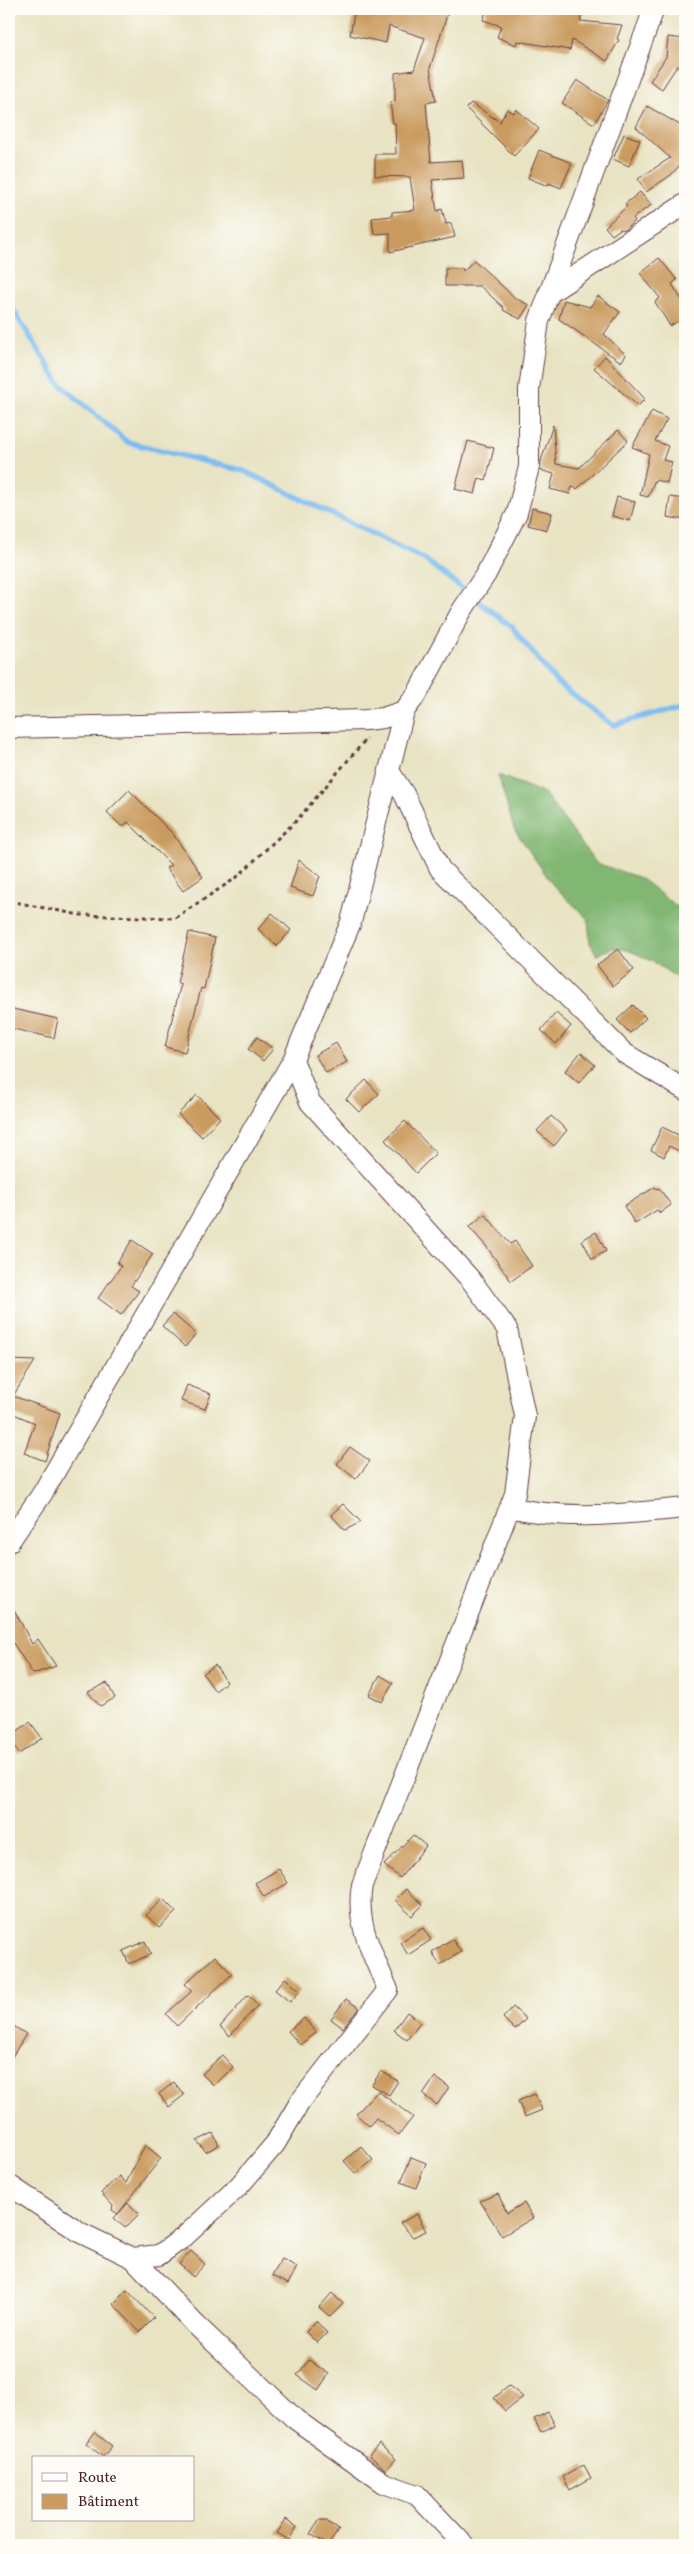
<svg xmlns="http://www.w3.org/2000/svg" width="694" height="2554" font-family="Vollkorn,serif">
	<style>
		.forest { fill: #81b773; stroke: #666b4f }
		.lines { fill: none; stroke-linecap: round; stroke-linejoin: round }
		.stream { stroke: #7dbcf1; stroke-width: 5.5 }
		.building { fill: #ca9b5e }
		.minor-casing { stroke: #623c42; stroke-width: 22 }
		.path { stroke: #623c42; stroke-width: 3; stroke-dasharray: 4 4; stroke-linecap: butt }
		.minor { stroke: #fff; stroke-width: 20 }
	</style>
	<rect width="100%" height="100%" fill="#fdfcf7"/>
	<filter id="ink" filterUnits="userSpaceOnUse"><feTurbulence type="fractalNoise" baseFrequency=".02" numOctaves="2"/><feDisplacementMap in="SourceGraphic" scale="10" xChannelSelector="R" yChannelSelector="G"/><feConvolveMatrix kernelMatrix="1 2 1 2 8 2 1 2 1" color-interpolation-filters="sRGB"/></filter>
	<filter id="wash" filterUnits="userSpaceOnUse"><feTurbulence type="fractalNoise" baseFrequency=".0096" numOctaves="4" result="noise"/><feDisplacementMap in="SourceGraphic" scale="20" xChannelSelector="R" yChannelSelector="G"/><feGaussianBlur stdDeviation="1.12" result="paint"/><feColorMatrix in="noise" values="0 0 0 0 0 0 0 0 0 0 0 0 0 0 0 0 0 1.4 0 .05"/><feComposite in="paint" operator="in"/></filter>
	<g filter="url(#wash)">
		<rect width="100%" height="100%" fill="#e8e3c2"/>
		<path class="forest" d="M498,775L544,793L596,863L640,878L685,913V984C668,971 637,949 615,948C610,948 602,953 597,955L590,943L588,919L553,885L514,829Z"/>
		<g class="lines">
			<path class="stream" d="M9,303L59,383L127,442L244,471L424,559L512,627L557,683L613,725L685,705"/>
		</g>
		<g id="blocks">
			<path class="building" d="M355,9H449L430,68L436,101L426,103L431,162L462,160L464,178L432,180L437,211L442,209L446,224L451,223L455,237L390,252V233L374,234L372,218L392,216V212L415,210L410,177L375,176V154H396L395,123H393L390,102L395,101V73L414,70L425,38L389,26L386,43L350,35Z
				M487,9H584L580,21L622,25L617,39L619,40L607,61L572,40L570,50L517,41L516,45L497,37L501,26L483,20Z
				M668,37L685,39V52L683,67L677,66L662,89L650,81L666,57Z
				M577,80L608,100L594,124L562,103Z
				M471,103L500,122L507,109L514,113L516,109L539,129L514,156L466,108Z
				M647,106L685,128V171L679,166L671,175L646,192L638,179L670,158L636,127Z
				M624,134L640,140L629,166L613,159Z
				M539,150L572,163L561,188L549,183L548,186L528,178Z
				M640,192L651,205L633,218L635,221L624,230L620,229L612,235L605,227L627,206L625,204Z
				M659,258L677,280L672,284L685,305V317L670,326L655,302L660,298L640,273Z
				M474,260L515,298L529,305L520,319L503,310L504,308L480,286H445V268H462L463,271Z
				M598,296L620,312L604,334L626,355L621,362L559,319L564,300L590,307Z
				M605,356L645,399L638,406L594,368Z
				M652,411L667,419L655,441L668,446L663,460L672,462L667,483L655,480L648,497L640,495L649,454L632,447Z
				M553,425L556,464L579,468L618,430L628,441L577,489L572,487L570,494L550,489L554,474L540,470L541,461Z
				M468,441L494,448L486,480L479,478L475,494L455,489Z
				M617,497L635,502L630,521L612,516Z
				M670,497L685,499V520L667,517Z
				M532,508L552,513L547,530L528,525Z
				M129,790L173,834L203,877L183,891L166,868L171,865L128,822L122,827L107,812Z
				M299,860L320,876L313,896L290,888Z
				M272,913L291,930L277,946L258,929Z
				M189,932L215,938L204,989L201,988L185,1052L165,1047L181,984L177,983Z
				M618,949L634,970L613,986L597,965Z
				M633,1005L646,1018L630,1033L617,1020Z
				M13,1009L58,1019L54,1038L9,1028Z
				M556,1013L571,1026L556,1044L541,1030Z
				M257,1037L273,1049L263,1061L248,1049Z
				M336,1043L347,1062L326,1073L315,1055Z
				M581,1052L595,1065L579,1083L565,1071Z
				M366,1080L379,1094L359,1112L346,1099Z
				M197,1095L220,1118L202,1137L178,1114Z
				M551,1116L567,1130L554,1146L537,1131Z
				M405,1121L436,1153L416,1173L385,1140Z
				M662,1127L685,1138V1154L669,1146L664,1157L651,1150Z
				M655,1187L657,1189L659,1188L671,1205L660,1213L657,1210L635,1224L624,1206Z
				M485,1214L510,1244L515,1241L532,1266L511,1281L486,1246L469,1227Z
				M596,1232L606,1251L592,1259L582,1240Z
				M132,1240L153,1254L131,1286L139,1291L121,1315L98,1298L121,1266L117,1263Z
				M173,1314L196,1334L185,1347L162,1326Z
				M9,1360L35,1361L13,1396L60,1413L45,1461L24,1453L35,1423L9,1412Z
				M187,1385L211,1394L205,1409L181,1401Z
				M350,1447L370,1461L356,1479L337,1464Z
				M343,1504L361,1522L345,1530L331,1515Z
				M9,1600L32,1644L38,1639L56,1666L33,1674L9,1637Z
				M215,1665L227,1682L215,1691L203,1674Z
				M380,1675L393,1683L382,1702L369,1695Z
				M107,1683L115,1698L100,1706L88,1692Z
				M30,1722L42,1738L19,1754L9,1737Z
				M413,1835L426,1846L400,1878L384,1865Z
				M279,1869L288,1883L264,1897L255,1883Z
				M406,1889L423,1905L412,1916L395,1900Z
				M163,1899L176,1912L159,1928L146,1915Z
				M423,1928L431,1940L408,1955L400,1942Z
				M452,1939L461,1952L440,1965L432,1952Z
				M145,1941L151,1954L129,1964L123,1951Z
				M215,1956L232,1974L177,2026L166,2014L192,1991L185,1984Z
				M285,1978L300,1991L290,2002L275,1990Z
				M248,1995L258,2005L230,2036L220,2027Z
				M346,1999L359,2008L343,2028L331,2019Z
				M513,2007L526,2019L515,2030L503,2018Z
				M407,2012L420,2022L407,2040L394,2030Z
				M304,2018L316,2032L300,2045L288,2031Z
				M9,2023L26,2034L9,2062Z
				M222,2055L233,2067L214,2086L202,2074Z
				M381,2071L398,2081L389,2095L372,2085Z
				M435,2077L449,2087L437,2105L423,2095Z
				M174,2082L184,2095L169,2107L159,2094Z
				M378,2091L413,2117L399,2135L376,2118L369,2126L356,2114Z
				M535,2094L542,2110L525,2117L518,2101Z
				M213,2133L219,2145L206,2152L197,2141Z
				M145,2145L161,2158L118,2214L112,2210L113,2206L101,2193L119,2176L126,2183Z
				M361,2146L373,2160L356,2174L344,2161Z
				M411,2157L426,2163L416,2188L401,2182Z
				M498,2194L507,2213L524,2203L533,2218L502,2236L480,2201Z
				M128,2203L139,2214L125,2228L114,2218Z
				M417,2214L426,2231L413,2237L400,2223Z
				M191,2251L205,2264L193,2277L179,2264Z
				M282,2259L297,2267L288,2284L272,2276Z
				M127,2290L154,2318L140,2332L113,2304Z
				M332,2293L343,2304L330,2317L319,2307Z
				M316,2321L327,2333L317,2343L306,2332Z
				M309,2360L329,2374L318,2390L297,2375Z
				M509,2386L523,2397L505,2411L494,2398Z
				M548,2412L555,2425L541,2432L534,2419Z
				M94,2432L112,2446L103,2457L86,2443Z
				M379,2444L396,2459L386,2470L369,2455Z
				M584,2465L591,2478L570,2490L563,2477Z
				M286,2519L297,2527L289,2540L277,2533Z
				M319,2520H325L339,2530L328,2545L310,2534Z"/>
		</g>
	</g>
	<g filter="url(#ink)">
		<use href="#blocks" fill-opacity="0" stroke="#623c42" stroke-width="1"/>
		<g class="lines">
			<g class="minor-casing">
				<path id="minor" d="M548,294L685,204
					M9,728L366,720L383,718L404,711
					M389,771L404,794L440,869L624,1053L685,1090
					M510,1507C567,1521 627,1514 685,1508
					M9,1542L42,1494L293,1060L351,922L404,711L417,694L461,612L486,574L517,513L529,467V389L539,321L654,9
					M9,2185L81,2233L133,2258L159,2255L184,2237L238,2187L275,2144L300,2102L388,1990C373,1954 355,1924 362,1885L515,1494L525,1416L507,1329L471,1280L310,1102L293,1060
					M133,2258L195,2324L295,2419L384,2483L417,2495L464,2545"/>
			</g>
			<path class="path" d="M9,901L80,915L175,918L236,878L297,820L367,738"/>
			<use href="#minor" class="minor"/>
		</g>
	</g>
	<rect width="694" height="2554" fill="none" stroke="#fdfcf7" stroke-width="30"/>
	<rect x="32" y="2456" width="162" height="65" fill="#fdfcf7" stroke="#b5a4a5"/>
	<rect x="42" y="2473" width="25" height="8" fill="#ffffff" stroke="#b5a4a5"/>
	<text x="78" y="2482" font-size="15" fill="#4a1f2b">Route</text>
	<rect x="42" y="2494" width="25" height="15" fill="#ca9b5e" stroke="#b5a4a5"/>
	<text x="78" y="2506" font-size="15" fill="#4a1f2b">Bâtiment</text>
</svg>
